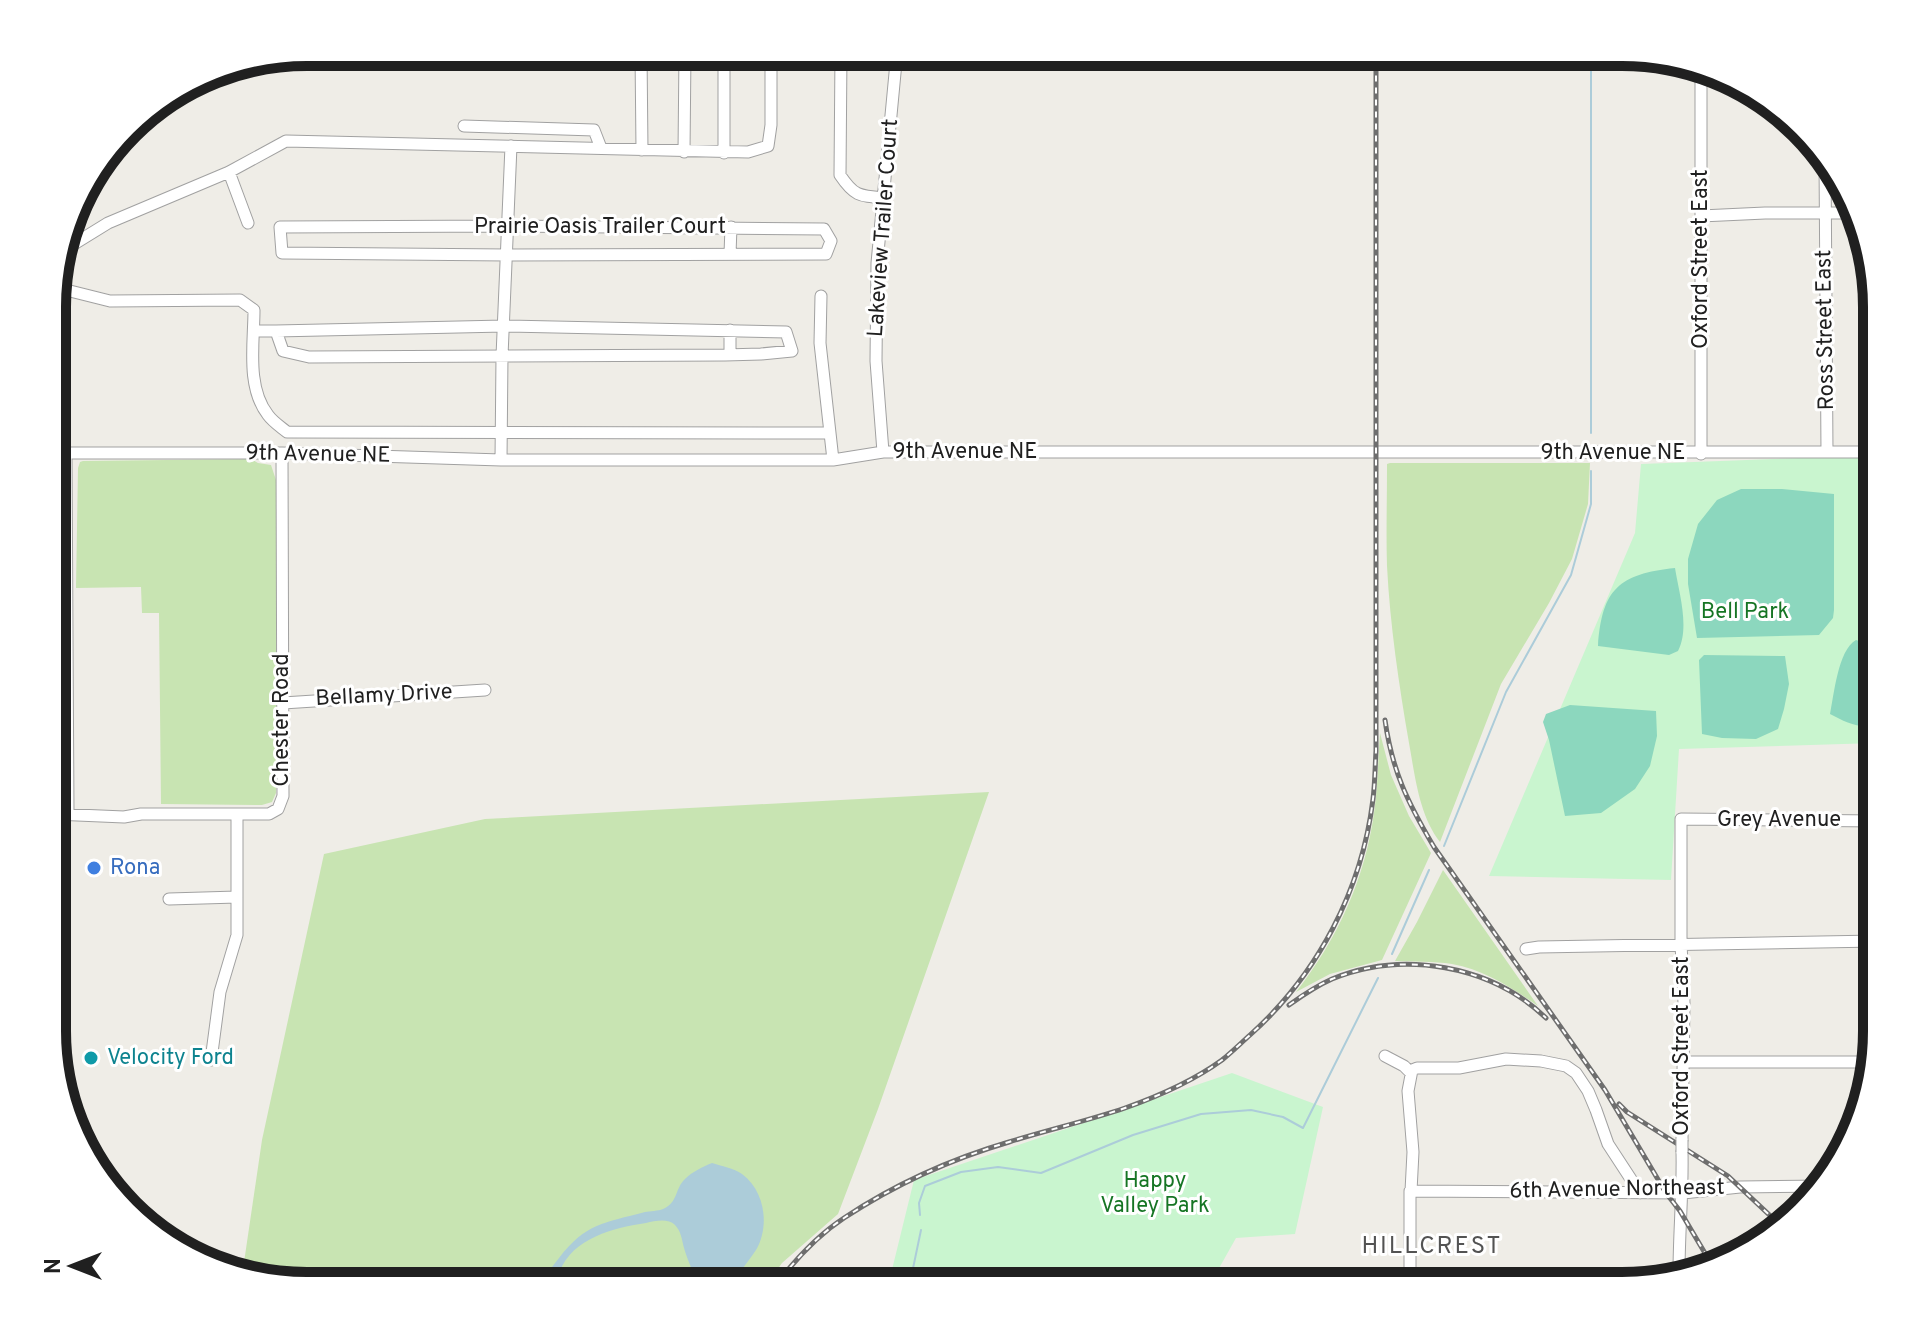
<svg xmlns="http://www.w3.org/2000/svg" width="1929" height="1338" font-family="Overpass,sans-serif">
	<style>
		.grass { fill: #c8e4b2 }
		.park { fill: #c9f5cf }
		.pitch { fill: #8cd7be }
		.water { fill: #acccd9 }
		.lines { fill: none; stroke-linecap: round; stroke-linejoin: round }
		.stream { stroke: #acccd9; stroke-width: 2 }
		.minor-casing { stroke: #a1a1a1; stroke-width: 13 }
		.minor { stroke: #fff; stroke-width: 11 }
		.rail-casing { stroke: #6e6e6e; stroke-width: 5 }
		.rail { stroke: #fff; stroke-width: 2; stroke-dasharray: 6; stroke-linecap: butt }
		.minor-bridge-casing { stroke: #a1a1a1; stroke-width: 13; stroke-linecap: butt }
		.minor-bridge { stroke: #fff; stroke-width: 11 }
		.shop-dot { fill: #3f7fe0; stroke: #fff; stroke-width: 3 }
		.culture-dot { fill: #0f9aa8; stroke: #fff; stroke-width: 3 }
		.labels { text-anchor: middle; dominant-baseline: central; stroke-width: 6; stroke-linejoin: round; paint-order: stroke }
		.street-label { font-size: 22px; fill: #202020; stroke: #fff }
		.park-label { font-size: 22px; fill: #167524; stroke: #fff }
		.shop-label { font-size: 22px; fill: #366cbe; stroke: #fff; text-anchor: start }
		.culture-label { font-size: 22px; fill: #0d838f; stroke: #fff; text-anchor: start }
		.neighbourhood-label { font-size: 24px; letter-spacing: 2px; fill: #535353; stroke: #fff }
		.rim { fill: none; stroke: #202020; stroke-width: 10 }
	</style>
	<rect width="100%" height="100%" fill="#efede7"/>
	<path class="grass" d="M251,459L258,463L271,465L276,480V793L272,802L262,805L161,804L159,613H142L141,587L76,588L78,468L80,462L83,461Z
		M1390,463H1590L1588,504L1572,559L1549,603L1501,684L1440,842C1419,815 1415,776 1409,743C1399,685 1390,625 1387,566C1386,534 1387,501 1387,468V464Z
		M1380,733L1391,775L1409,816L1431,853L1382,960L1330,974L1296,992C1337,940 1365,879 1374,813C1378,786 1378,759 1380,733Z
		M989,792L878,1109L838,1214L782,1263L766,1286L291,1285L242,1276L262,1140L324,854L485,819Z
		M1443,870L1538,1006C1512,988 1485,970 1452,964C1433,961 1414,962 1395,961L1417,922Z"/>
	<path class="park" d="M1876,455V743L1679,749L1671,880L1489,876L1635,533L1641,464Z
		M1232,1073L1323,1107L1295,1234L1236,1238L1209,1286H888L914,1180Z"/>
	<path class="pitch" d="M1741,489H1782L1834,494V610L1833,618L1819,635L1697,638L1688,584V559L1698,524L1717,500Z
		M1675,568C1679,593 1690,628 1678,651L1669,655L1598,646C1602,589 1619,574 1675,568Z
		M1856,640L1876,646V725C1859,729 1845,722 1830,714C1834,695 1838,650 1856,640Z
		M1704,655L1785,656L1789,684L1784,709L1778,729L1756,739L1722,738L1702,734L1699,660Z
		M1570,705L1656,711L1657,736L1650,766L1635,789L1601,813L1565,816L1549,740L1543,722L1546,714Z"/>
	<path class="water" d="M712,1163C721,1166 734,1168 742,1174C765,1191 770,1226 756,1250C749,1261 740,1271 733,1282L728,1286H703C693,1275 688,1261 684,1248C682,1240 681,1231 675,1225C668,1218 655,1221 646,1223C613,1228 567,1239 558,1278L563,1286H544C545,1275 552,1267 559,1258C586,1223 604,1223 645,1212C650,1211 658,1211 663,1209C678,1203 675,1188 685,1179C692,1172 702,1167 712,1163Z"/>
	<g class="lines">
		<path class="stream" d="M1591,433V53
			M1444,846L1506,692L1571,575L1591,504V471
			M1392,954L1429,870
			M920,1215L919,1203L925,1186L961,1172L998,1167L1041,1173L1133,1135L1201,1114L1251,1110L1283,1117L1303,1128L1378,978
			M911,1278L921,1230"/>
		<g class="minor-casing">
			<path id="minor" d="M641,52L642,150
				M841,52L840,175C854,196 859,196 884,198
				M464,126L594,130L601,148
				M684,152L685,52
				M724,153V52
				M1825,159L1827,452
				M229,172L248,223
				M1701,216L1765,213H1853
				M507,226L824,229L831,241L826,254L507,255L282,253L280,227Z
				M61,252L108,223L229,172L286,141L748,152L768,146L771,125V52
				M730,254L731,227
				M54,287L110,301L240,300L254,310C254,343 246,387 268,415C273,422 281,427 287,432L829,433
				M821,296L820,343L833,460
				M730,330V355
				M254,331H276L504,326L786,332L792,351L761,354L725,355L309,357L283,351L276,331
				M883,452L876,361L877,263L897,52
				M54,453H282L501,460H833L883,452H1876
				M66,453L68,814
				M1701,454V65
				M501,460L502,356L511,146
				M283,703L485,690
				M54,814L124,817L141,814H269L278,809L283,796L282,453
				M169,899L237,897
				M1526,949L1539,947L1876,941
				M1385,1056L1404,1066L1411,1073
				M211,1060L220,992L237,935V814
				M1684,1062H1874
				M1682,1140L1684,1003L1681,944V819L1876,821
				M1411,1191L1413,1152L1408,1091L1412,1070L1417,1068H1459L1506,1059L1541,1061L1566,1066L1576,1073L1588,1091L1596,1110L1608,1144L1640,1193
				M1679,1273C1679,1232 1683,1192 1682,1152
				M1410,1286V1191L1683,1193L1740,1187L1824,1186"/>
		</g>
		<use href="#minor" class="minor"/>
		<g class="rail-casing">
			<path id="rail" d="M1385,720C1392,771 1408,803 1434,847L1605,1090L1666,1193L1680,1211L1712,1265
				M1289,1005C1303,995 1316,986 1332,979C1403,950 1491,965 1546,1018
				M1619,1104L1627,1112L1728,1176L1779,1224
				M775,1286C794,1261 818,1235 844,1218C894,1185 951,1159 1009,1142C1047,1130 1087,1121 1125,1108C1159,1096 1193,1081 1222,1060C1232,1052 1241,1043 1250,1035C1318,974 1362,890 1373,799C1375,783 1375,767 1376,751V52"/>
		</g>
		<use href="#rail" class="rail"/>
		<g class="minor-bridge-casing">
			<path id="minor-bridge" d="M1682,1140V1152"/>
		</g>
		<use href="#minor-bridge" class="minor-bridge"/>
	</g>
	<circle class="shop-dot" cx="94" cy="868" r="8"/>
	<circle class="culture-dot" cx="91" cy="1058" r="8"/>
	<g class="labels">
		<g class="street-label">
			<text x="600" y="227">Prairie Oasis Trailer Court</text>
			<text transform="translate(884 228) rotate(-86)">Lakeview Trailer Court</text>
			<text transform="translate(1701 259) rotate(-90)">Oxford Street East</text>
			<text transform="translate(1826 330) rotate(-91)">Ross Street East</text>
			<text x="965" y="452">9th Avenue NE</text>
			<text x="1613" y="453">9th Avenue NE</text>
			<text transform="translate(318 455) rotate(1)">9th Avenue NE</text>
			<text transform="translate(384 696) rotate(-3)">Bellamy Drive</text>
			<text transform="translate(282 720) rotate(-90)">Chester Road</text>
			<text x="1779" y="820">Grey Avenue</text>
			<text transform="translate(1682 1046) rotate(-90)">Oxford Street East</text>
			<text transform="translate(1617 1190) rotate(-1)">6th Avenue Northeast</text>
		</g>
		<g class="park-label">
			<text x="1745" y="612">Bell Park</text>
			<text x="1155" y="1181">Happy<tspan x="1155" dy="25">Valley Park</tspan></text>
		</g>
		<g class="shop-label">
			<text x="110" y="868">Rona</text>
		</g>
		<g class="culture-label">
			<text x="107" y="1058">Velocity Ford</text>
		</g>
		<g class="neighbourhood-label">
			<text x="1432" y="1247">HILLCREST</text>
		</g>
	</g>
	<path d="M0 0H1929V1338H0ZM307 66H1622A241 241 0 0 1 1863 307V1031A241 241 0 0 1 1622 1272H307A241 241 0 0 1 66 1031V307A241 241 0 0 1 307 66Z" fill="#fff" fill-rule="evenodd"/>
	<path class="rim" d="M307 66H1622A241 241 0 0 1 1863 307V1031A241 241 0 0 1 1622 1272H307A241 241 0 0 1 66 1031V307A241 241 0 0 1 307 66Z"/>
	<g transform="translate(72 1266) rotate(270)" stroke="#ffffff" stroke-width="6" paint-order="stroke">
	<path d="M0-6L14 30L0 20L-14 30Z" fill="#202020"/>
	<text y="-12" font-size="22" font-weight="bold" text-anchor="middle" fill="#202020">N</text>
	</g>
</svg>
